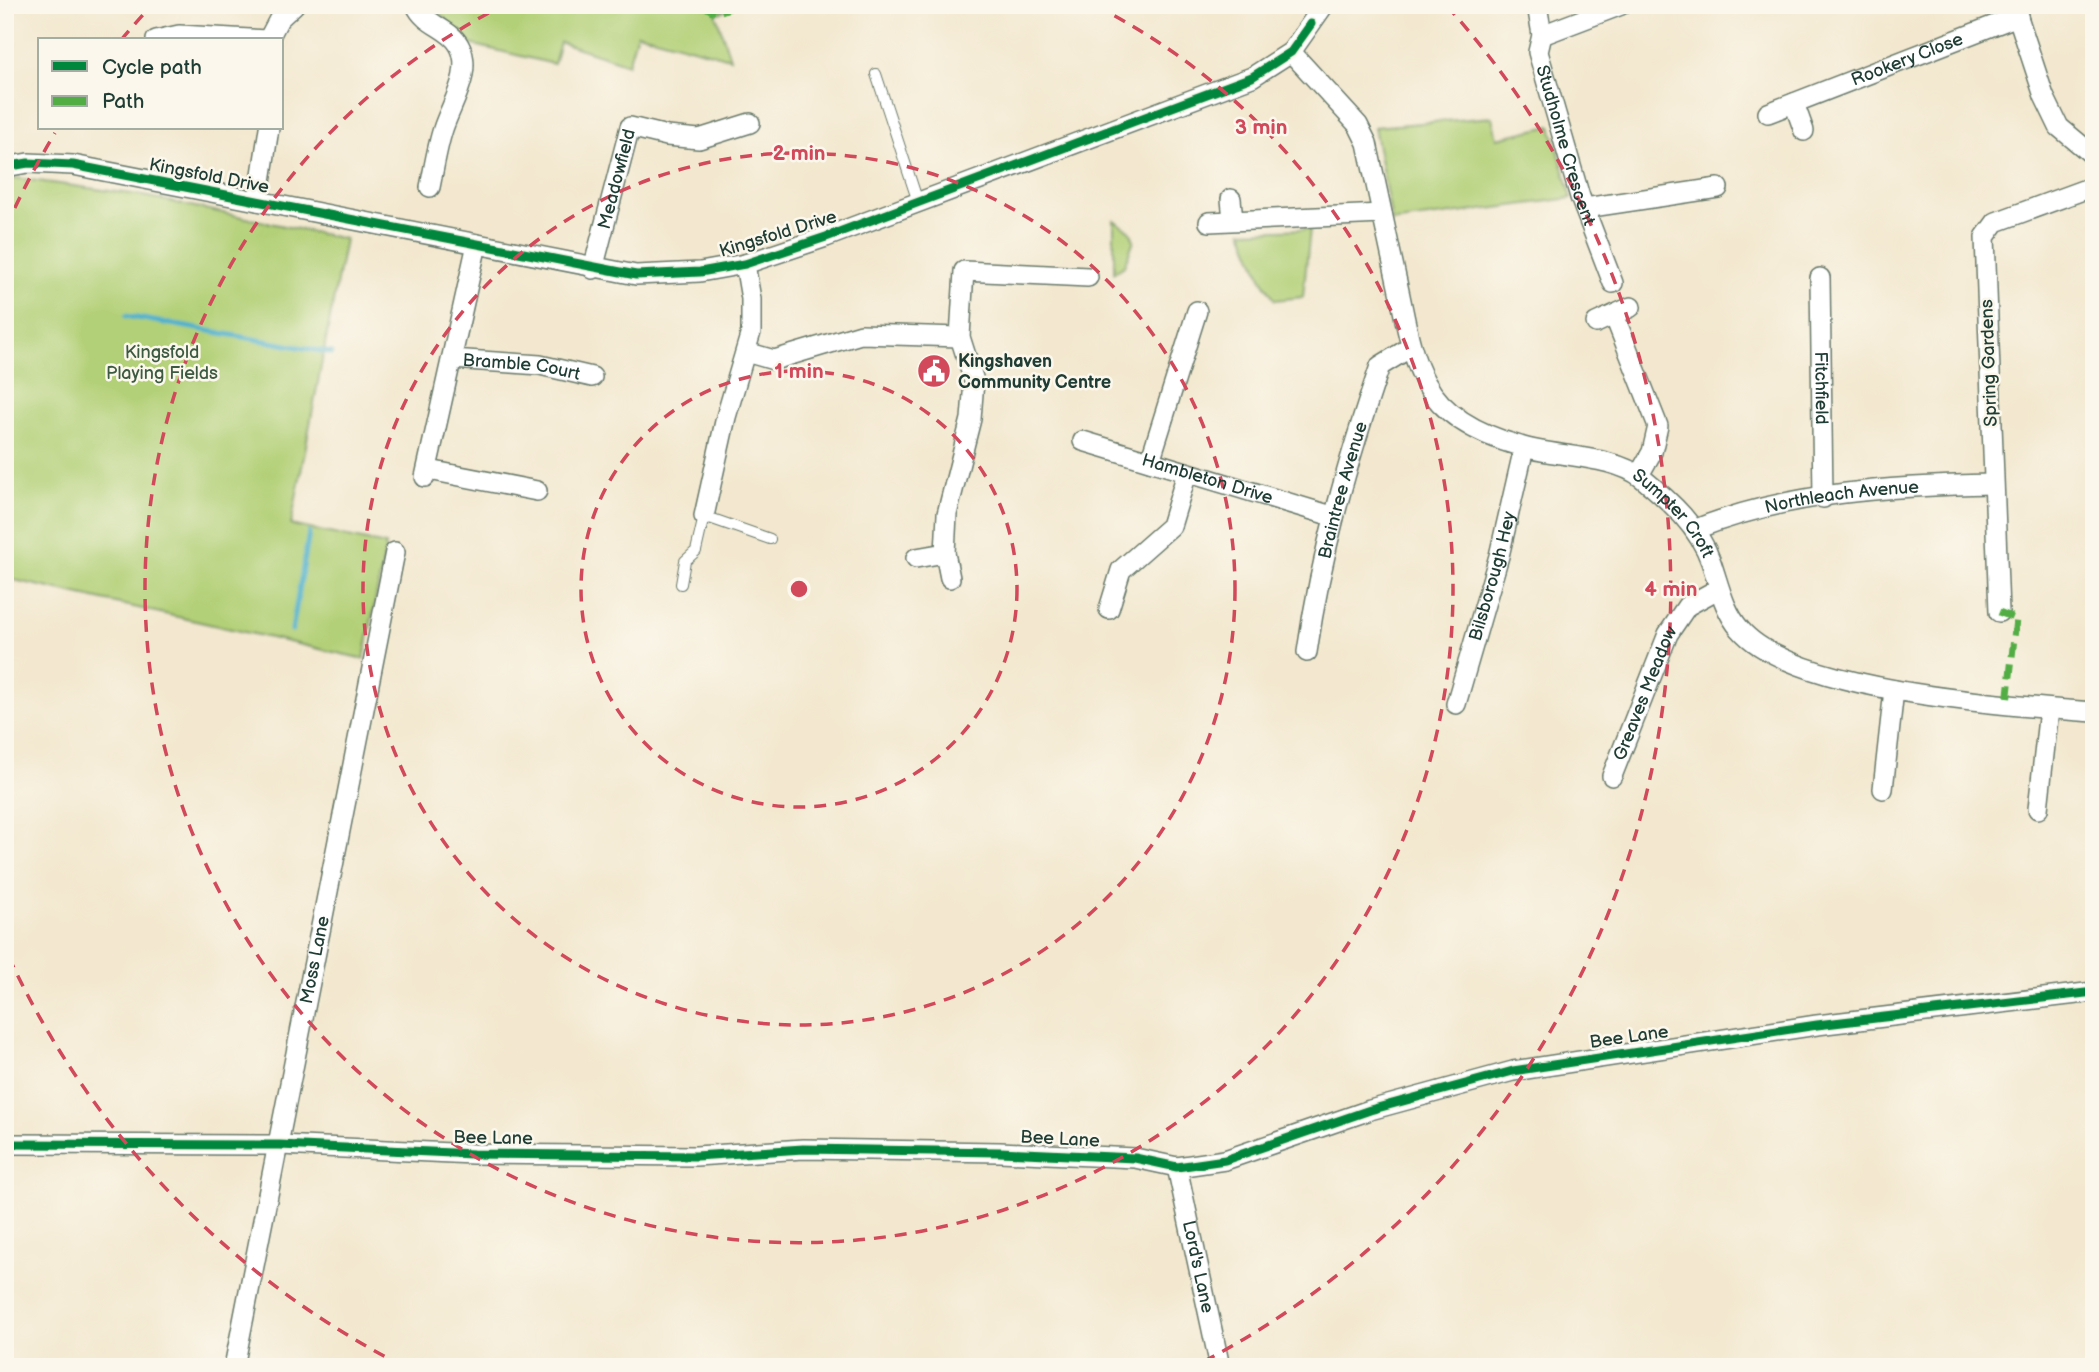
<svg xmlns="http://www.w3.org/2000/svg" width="2099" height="1372" font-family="'Balsamiq Sans',sans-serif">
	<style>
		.green { fill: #b2d077; stroke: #688656; stroke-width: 2 }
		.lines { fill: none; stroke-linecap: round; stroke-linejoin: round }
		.stream { stroke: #4eb1cd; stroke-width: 5 }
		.lane-casing { stroke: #69796a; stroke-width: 12 }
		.street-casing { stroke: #69796a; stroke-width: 22 }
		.lane { stroke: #fff; stroke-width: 10 }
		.street { stroke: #fff; stroke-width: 19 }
		.quiet { stroke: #52ad45; stroke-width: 7; stroke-dasharray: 14 7; stroke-linecap: butt }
		.cycleway-casing { stroke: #fbf7ec; stroke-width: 13 }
		.cycleway { stroke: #00873e; stroke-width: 9 }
		.ring { fill: none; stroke: #d1495b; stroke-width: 3.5; stroke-dasharray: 12 9 }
		.labels { text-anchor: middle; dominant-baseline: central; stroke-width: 5; stroke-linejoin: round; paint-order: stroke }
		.street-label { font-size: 18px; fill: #1f3d34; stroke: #fbf7ec }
		.park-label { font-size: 18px; fill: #3c5a41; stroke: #fbf7ec }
		.poi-label { font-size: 18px; font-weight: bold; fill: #1f3d34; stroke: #fbf7ec; text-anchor: start }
		.centre { fill: #d1495b; stroke: #fbf7ec; stroke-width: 3.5 }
		.ring-label { font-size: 21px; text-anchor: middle; font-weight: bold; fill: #d1495b; stroke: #fbf7ec; stroke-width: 5; stroke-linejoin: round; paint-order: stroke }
	</style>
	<rect width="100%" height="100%" fill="#fbf7ec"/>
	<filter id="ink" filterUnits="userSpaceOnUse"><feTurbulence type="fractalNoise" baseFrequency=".0143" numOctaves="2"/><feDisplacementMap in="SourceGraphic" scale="14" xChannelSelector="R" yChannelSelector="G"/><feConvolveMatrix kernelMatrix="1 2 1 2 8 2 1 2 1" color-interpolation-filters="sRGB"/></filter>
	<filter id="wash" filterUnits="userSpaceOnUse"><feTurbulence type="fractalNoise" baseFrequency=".00686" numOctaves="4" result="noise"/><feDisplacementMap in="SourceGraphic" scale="28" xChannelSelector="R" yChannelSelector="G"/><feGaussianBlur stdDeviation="1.57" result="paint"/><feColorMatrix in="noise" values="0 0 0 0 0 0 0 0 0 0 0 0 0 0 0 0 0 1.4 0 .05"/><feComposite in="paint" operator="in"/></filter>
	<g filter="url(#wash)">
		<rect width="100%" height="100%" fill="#f3e8cf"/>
		<path class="green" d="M431,5H718L725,11L716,14L730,58L637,33L628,64L560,42L554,64L470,44Z
			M1492,117L1497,138L1551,126L1572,198L1392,222L1374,127Z
			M16,178L139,195L345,239L291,525L386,545L364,659L5,578V184Z
			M1114,220L1130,231L1134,240L1124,266L1114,272Z
			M1310,229L1303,297L1275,300L1261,277L1242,231Z"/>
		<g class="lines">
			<path class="stream" d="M126,316L332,353
				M292,630L309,533"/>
		</g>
	</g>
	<g filter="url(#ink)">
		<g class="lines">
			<g class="lane-casing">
				<path id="lane" d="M876,74L918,202
					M681,584L685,561L696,551L704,516L770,539"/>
			</g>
			<g class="street-casing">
				<g id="street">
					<path d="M416,5C424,25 450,28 459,45C474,71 451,104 443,129C437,147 434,168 430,187"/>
					<path id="s1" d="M1537,5L1542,35L1538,52L1580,197L1613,283"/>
					<path d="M2014,5L2044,96L2059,127L2094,156"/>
					<path d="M1542,35L1621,5"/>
					<path d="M156,40L179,35L266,40"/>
					<path d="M268,40L279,19L294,5"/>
					<path id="s2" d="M1291,52L1358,125L1367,143C1377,189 1387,236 1397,282C1405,316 1409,353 1426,383C1445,419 1484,436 1520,446C1554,457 1614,455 1642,478C1670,501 1699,527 1711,562C1719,585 1724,611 1740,629C1793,692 2011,706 2094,712"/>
					<path d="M1794,103L1804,131"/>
					<path id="s3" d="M1768,113L2018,16"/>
					<path d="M5,167L28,163L73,165L636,275L700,272L745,264L826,237L1252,77L1291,52L1324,5"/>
					<path d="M1231,199L1233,220"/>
					<path d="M258,201L269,128"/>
					<path d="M1585,208L1718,188"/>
					<path d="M1209,222L1382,214"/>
					<path id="s4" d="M593,269L630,127L667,136L699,139L750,123"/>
					<path id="s5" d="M1820,278L1823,498"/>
					<path d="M1614,315L1658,426L1652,452L1639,475"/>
					<path d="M1596,323L1631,307"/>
					<path d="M746,352L774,360L861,334L960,337"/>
					<path id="s6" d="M452,359L540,365L592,377"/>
					<path id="s7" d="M1083,441L1332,516"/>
					<path d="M1150,461L1197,311"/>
					<path d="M429,470L537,491"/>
					<path d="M425,477L477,244"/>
					<path d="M704,516L726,417L751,332V299L745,264"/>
					<path id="s8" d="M1696,529C1789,492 1894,486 1993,484"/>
					<path d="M945,553L950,578"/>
					<path d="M916,558L945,553L947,514L971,419L974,381L960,337L964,271L1088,277"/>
					<path d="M1109,609L1121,570L1171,526L1187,473"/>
					<path d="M1999,612L1985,237L1996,222L2094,186"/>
					<path id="s9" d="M1307,652C1321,553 1348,460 1380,366L1411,347"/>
					<path id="s10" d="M1456,704L1499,556L1524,448"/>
					<path id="s11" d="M1612,776L1668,634L1687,606L1718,589"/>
					<path d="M1883,789L1894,690"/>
					<path d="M2038,809L2049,709"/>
					<path d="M5,1144L280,1145L473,1154L696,1156L803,1149L1000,1152L1135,1158L1177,1167L1225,1160L1370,1110L1513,1071L1817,1025L2094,992"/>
					<path id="s12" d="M1177,1167L1220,1367"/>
					<path id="s13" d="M234,1367L395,552"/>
				</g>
			</g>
			<use href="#lane" class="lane"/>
			<use href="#street" class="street"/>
			<path class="quiet" d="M703,5L715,13L738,5
				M1999,612L2016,619L2007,704"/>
			<g class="cycleway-casing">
				<path id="cycleway" d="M5,167L28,163L73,165L636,275L700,272L745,264L826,237L1252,77L1291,52L1311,24
					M5,1144L280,1145L473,1154L696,1156L803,1149L1000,1152L1135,1158L1177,1167L1225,1160L1370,1110L1513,1071L1817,1025L2094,992"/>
			</g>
			<use href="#cycleway" class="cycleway"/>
		</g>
	</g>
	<g class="ring">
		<circle cx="799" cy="589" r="218"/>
		<circle cx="799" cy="589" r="436"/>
		<path d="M1096 6A654 654 0 1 1 502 6"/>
		<path d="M403 1366A872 872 0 0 1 6 951M6 227A872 872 0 0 1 55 133M121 40A872 872 0 0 1 151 6M1447 6A872 872 0 0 1 1195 1366"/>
	</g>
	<defs>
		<g id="civic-disc" transform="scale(1.75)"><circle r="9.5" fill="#d1495b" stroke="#fbf7ec"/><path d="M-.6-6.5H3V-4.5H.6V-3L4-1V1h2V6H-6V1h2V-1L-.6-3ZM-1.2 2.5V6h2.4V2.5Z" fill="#fff"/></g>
	</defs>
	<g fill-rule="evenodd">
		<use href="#civic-disc" x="934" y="371"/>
	</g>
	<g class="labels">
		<g class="street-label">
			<text stroke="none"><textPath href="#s3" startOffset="149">Rookery Close</textPath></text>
			<text stroke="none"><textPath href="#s1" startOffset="145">Studholme Crescent</textPath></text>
			<text transform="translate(209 176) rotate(11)">Kingsfold Drive</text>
			<text stroke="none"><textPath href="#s4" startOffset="93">Meadowfield</textPath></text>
			<text transform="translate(778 234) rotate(-17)">Kingsfold Drive</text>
			<text transform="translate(1989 363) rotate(-92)">Spring Gardens</text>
			<text stroke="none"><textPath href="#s6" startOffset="70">Bramble Court</textPath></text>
			<text stroke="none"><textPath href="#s5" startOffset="110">Fitchfield</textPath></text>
			<text stroke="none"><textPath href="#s7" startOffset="130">Hambleton Drive</textPath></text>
			<text stroke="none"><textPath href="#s9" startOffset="166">Braintree Avenue</textPath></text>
			<text stroke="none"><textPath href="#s8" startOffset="150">Northleach Avenue</textPath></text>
			<text stroke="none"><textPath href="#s2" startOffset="658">Sumpter Croft</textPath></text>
			<text stroke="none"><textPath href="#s10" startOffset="133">Bilsborough Hey</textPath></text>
			<text stroke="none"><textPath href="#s11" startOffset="89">Greaves Meadow</textPath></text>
			<text stroke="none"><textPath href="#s13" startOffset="415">Moss Lane</textPath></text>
			<text transform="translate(1629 1037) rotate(-8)">Bee Lane</text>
			<text transform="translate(493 1138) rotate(1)">Bee Lane</text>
			<text transform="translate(1060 1139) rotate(3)">Bee Lane</text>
			<text stroke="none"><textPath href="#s12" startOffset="102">Lord's Lane</textPath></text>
		</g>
		<g class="park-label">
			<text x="162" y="352">Kingsfold<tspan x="162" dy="21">Playing Fields</tspan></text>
		</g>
		<g class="poi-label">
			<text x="958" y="361">Kingshaven<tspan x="958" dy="21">Community Centre</tspan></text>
		</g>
	</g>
	<circle cx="799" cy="589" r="10" class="centre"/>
	<g class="ring-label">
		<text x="1261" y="134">3 min</text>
		<text x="799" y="160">2 min</text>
		<text x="799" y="378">1 min</text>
		<text x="1671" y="596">4 min</text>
	</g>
	<rect width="2099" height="1372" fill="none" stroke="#fbf7ec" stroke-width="28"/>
	<rect x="38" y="38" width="245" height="91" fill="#fbf7ec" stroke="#a3ada2" stroke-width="2"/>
	<rect x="52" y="61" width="35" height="10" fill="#00873e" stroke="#a3ada2" stroke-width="2"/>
	<text x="102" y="74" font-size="21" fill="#1f3d34">Cycle path</text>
	<rect x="52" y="96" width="35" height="10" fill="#52ad45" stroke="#a3ada2" stroke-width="2"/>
	<text x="102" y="108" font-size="21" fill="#1f3d34">Path</text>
</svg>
